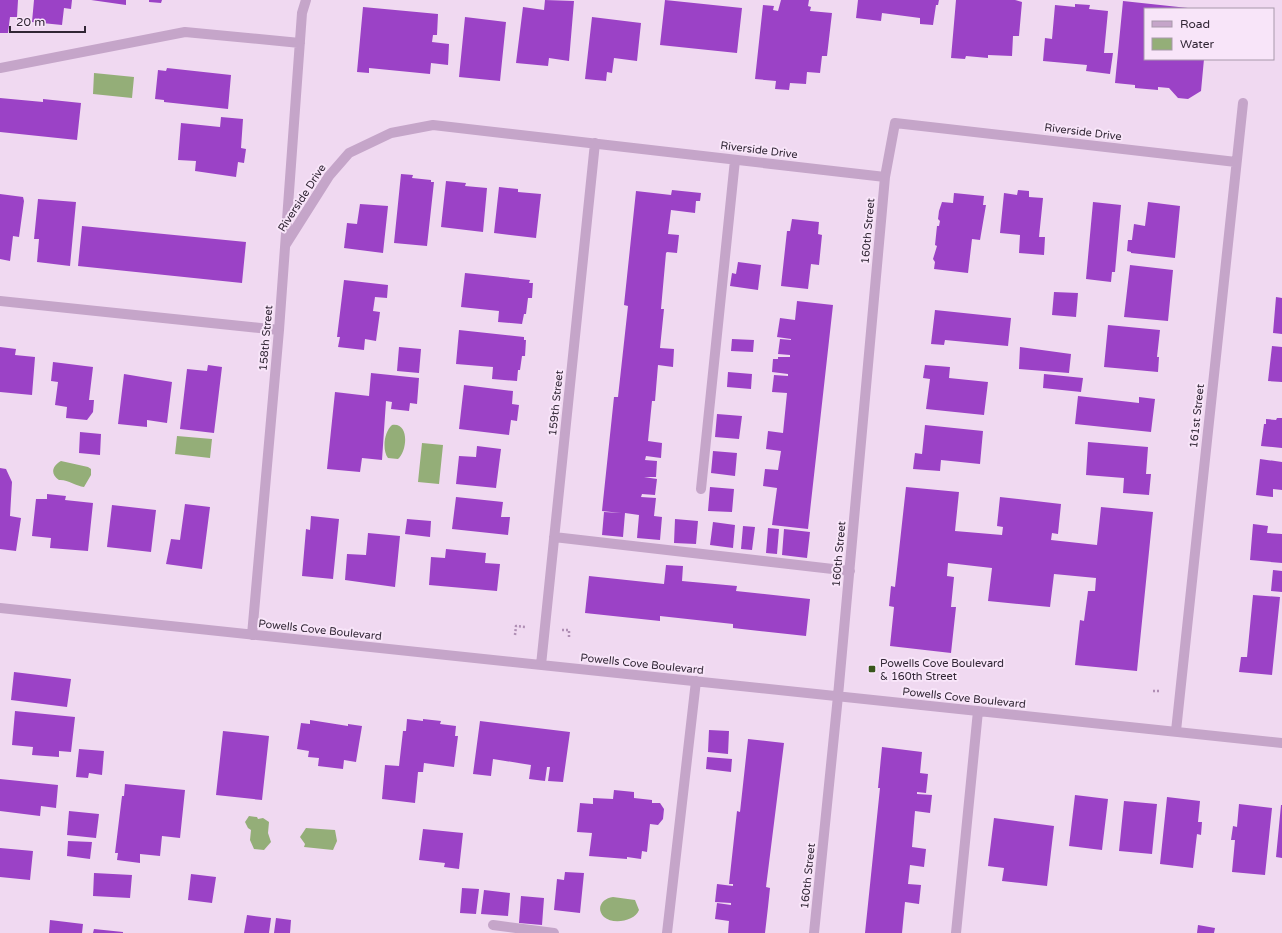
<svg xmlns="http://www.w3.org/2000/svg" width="1282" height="933" font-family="'Varela Round',sans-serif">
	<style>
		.water { fill: #94ae78 }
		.building { fill: #9b42c6 }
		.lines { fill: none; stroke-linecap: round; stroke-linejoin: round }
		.path { stroke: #b08fb5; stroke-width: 2.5; stroke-dasharray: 2 2; stroke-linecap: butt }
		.minor { stroke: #c5a5c9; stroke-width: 10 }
		.poi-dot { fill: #39561c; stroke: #f8e5f9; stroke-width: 1.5 }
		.labels { text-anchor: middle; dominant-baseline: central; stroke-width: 4; stroke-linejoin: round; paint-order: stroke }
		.street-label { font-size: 11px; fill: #312635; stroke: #f8e5f9 }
		.poi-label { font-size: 11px; fill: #312635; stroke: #f8e5f9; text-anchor: start }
	</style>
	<rect width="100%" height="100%" fill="#f0d9f1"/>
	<path class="water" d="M94,73L134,77L132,98L93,94Z
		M392,425C410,422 407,452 398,459L388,458C382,450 384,432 392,425Z
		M177,436L212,439L210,458L175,454Z
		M422,443L443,445L439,484L418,482Z
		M61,461L88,467L91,469V475L84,487C76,486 67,479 59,480C50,474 52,466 61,461Z
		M249,816L257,817L258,819L263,818L269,822L268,833L271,842L264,850L254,849L250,840L251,830L248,828L245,822Z
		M306,828L335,830L337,841L333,850L304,847L305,844L300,837Z
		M613,897L635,900L639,910C635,921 613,925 604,917C595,908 603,898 613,897Z"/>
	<path class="building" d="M0,0H18L17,17H10L8,33H0Z
		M34,0H72L71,9L64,8L62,25L32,22Z
		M91,0H126V5Z
		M149,0H162L161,3L149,2Z
		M545,0L574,1L569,61L549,58L548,66L516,63L523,7L544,10Z
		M665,0L742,8L737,53L660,45Z
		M781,0H809L808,6L811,7L810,11L832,13L827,56H822L820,73L807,72L806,84L790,83L789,90L775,89L776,81L755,79L763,5L774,6L773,10L778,11Z
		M858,0H939L938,5H936L933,25L920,24V18L882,13L881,21L856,18Z
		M956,0H1015L1022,2L1019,36H1013L1012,56L988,55V58L966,56L965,59L951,58Z
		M1123,1L1188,8L1145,9V59H1204L1201,91L1188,99L1178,98L1169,88L1158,87V90L1135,88V85L1115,83Z
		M1075,4L1090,5L1089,9L1108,11L1104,53H1113L1110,74L1086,71L1087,65L1043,61L1045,38L1052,39L1055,5L1075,7Z
		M363,7L438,14L437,35H433L432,42L449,44L448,65L431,63L430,74L369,68V73L357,72Z
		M465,17L506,22L500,81L459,77Z
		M592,17L641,23L637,61L614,58L612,73L607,72L606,81L585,79Z
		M167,68L231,75L228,109L164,102V100L155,99L158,70L166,71Z
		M0,98L43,102V99L81,103L77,140L0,132Z
		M221,117L243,119L241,148L246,149L244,163L238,162L236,177L195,171L196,161L178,160L181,123L220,127Z
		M401,174L413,175L412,178L431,180V182H434L427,246L394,243Z
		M446,181L466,183L465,186L487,188L483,232L441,227Z
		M499,187L518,189V192L541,194L536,238L494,233Z
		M672,190L701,193L700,201H696L695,213L671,210L668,234L679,235L677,253L667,252L666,253L661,309H664L660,348L674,349L673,367L658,365L655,401H652L648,441L662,443L661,458L646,456L645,460L657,461L656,477H644L657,479L655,495L642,494L641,497L656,498L654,516L662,517L660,540L637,538L639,515L625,513L623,537L602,535L604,512L621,513L602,511L614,397H618L628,306L624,305L636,191L671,195Z
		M1018,190L1029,191V197L1043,198L1039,237H1045L1044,255L1019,253L1020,235L1000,233L1004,193L1017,195Z
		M954,193L984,196L983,205H986L980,240L972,239L968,273L934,269L935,262L933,259L937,246L935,245L937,226H939L940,221L938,219L939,211L942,202L953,203Z
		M0,194L23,197L24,201L19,237L13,236L10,261L0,259Z
		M38,199L76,202L70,266L37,262L39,239H34Z
		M1093,202L1121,205L1115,272H1112L1111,282L1086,279Z
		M1148,202L1180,206L1175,258L1131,253V252L1127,251L1128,240H1132L1134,224L1145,226Z
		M360,204L388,206L383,253L344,248L347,223L357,224Z
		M792,219L819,222L818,234L822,235L819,265L811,264L808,289L781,286L787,231H790Z
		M82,226L246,242L242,283L78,266Z
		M738,262L761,265L758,290L730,286L732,273L736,274Z
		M1130,265L1173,270L1168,321L1124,317Z
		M465,273L530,280L529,283H533L532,298H528L526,314H524L522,324L498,322L499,311L461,307Z
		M344,280L388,285L387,298L375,297L373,311L380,312L376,341L365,339L364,350L338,347L340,337H337Z
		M1054,292L1078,293L1076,317L1052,315Z
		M1276,297L1282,298V334L1273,333Z
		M797,301L833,305L808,529L772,525L777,488L763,486L765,469L778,470L781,451L766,449L768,431L783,433L787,393L772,392L774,375L788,376V374L772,372L773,359H778V357H790V355L778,354L780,339L791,340V339L777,337L780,318L795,320Z
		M935,310L1011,318L1008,346L945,340L944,345L931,344Z
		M1108,325L1160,330L1157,357H1159L1158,372L1104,367Z
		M459,330L524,337V340H526L525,356H522L520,370H518L517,381L492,379L493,367L456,364Z
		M732,339L754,340L753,352L731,351Z
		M1272,346L1282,347V382L1268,381Z
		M0,347L16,349L15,355L35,357L32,395L0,392Z
		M399,347L421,349L419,373L397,371Z
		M1020,347L1071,354L1069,373L1019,369Z
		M53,362L93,367L89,400H94L93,412L87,420L66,418L67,407L55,405L58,382L51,381Z
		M208,365L222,367L214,433L180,429L187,369L207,371Z
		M925,365L950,367L949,378L988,382L984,415L926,409L930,379L923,378Z
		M728,372L752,374L751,389L727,387Z
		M371,373L419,378L417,404L410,403L409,411L391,409L392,402L386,401L382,460L362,458L360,472L327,469L335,392L369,396Z
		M124,374L172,382L167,423L147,420V427L118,424Z
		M1044,374L1083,378L1081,392L1043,388Z
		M464,385L513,391L512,404L519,405L517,421L511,420L509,435L459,429Z
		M1078,396L1139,403V397L1155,399L1151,432L1075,424Z
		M717,414L742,416L739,439L715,437Z
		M1277,418H1282V448L1261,446L1264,424H1266V419L1276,420Z
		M925,425L983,431L980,464L941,460L940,471L913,469L915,453L922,454Z
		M80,432L101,434L100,455L79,453Z
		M1088,442L1148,447L1146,474H1151L1149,495L1123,493L1124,478L1086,475Z
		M477,446L501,449L496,488L456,484L459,456L476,457Z
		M713,451L737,453L735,476L711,473Z
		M1260,459L1282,462V490L1273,489V497L1256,495Z
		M0,468L6,469L12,482L10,516L21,518L16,551L0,549Z
		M710,487L734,489L732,512L708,511Z
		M906,487L959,492L955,531L1002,535L1003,527L997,526L1000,497L1061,504L1058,534L1052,533L1051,540L1097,545L1101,507L1153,512L1137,671L1075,665L1080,620L1084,621L1088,591H1095L1096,578L1054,574L1050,607L988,601L992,568L948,563L947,576L954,577L951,607H956L951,653L890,646L894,607L889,606L891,586L895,587Z
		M47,494L66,496L65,500L93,503L88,551L50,548L51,538L32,536L36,499H47Z
		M456,497L503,502L501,517H510L508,535L452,529Z
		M185,504L210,507L202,569L166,564L171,539L180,540Z
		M112,505L156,510L151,552L107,547Z
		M311,516L339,519L333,579L302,576L306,529L310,530Z
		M407,519L431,521L430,537L405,534Z
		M675,519L698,521L696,544L674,543Z
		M713,522L735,525L733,548L710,545Z
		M1253,524L1268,526L1267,533L1282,534V563L1250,560Z
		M743,526L755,527L752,550L741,549Z
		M768,528L779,529L777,554L766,553Z
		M784,529L810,532L807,558L782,555Z
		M368,533L400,536L395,587L345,580L347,554L366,555Z
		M446,549L486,553L485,563L500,564L497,591L429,585L431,557L445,558Z
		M666,565L683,566L682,581L737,586L736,591L810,599L806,636L733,628V624L660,616V621L585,613L589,576L664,584Z
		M1273,570L1282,571V592L1271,591Z
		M1253,595L1280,597L1272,675L1239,672L1241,657H1247Z
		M14,672L71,679L67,707L11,700Z
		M15,711L75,717L71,752L59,751V757L32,755L33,747L12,745Z
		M407,719L423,721V719L441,721L440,724L456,726L455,736H458L454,767L424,763L423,772H418L415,803L382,799L385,765L399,766L403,731H406Z
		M310,720L348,726V724L362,726L356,762L344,760L343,769L318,766L319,758L308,757L309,751L297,749L301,723L310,724Z
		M480,721L570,732L563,782L548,781L550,767H547L545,781L529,779L531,765L493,759L491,776L473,774Z
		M709,730L729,731L728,754L708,752Z
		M223,731L269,736L262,800L216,795Z
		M748,739L784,743L766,887L770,888L768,907L765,933H728L729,921L715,919L717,903L731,905V903L715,902L717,884L733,886V884H729L737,811L740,812Z
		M882,747L922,752L920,773L928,774L926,793L917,792V794L932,795L930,813L915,811L912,847L926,849L924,867L910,865L908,884L921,885L919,904L905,902L902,933H865L880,788H878Z
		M79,749L104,751L102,775L89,773L88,778L76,777Z
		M707,757L732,759L731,772L706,769Z
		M0,779L58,785L56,808L41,806L40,816L0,811Z
		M125,784L185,790L180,838L162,836L160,856L140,854V863L117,860L118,853H115L122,796H124Z
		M614,790L634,792V798L652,800V803H660L664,809L663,819L658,825L650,824L647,852L642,851L641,859L627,857V859L589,856L592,833L577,832L580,803L593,804V798L613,799Z
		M1075,795L1108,799L1102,850L1069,846Z
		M1167,797L1200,801L1198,822H1202L1201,835L1197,834L1193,868L1160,864Z
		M1124,801L1157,804L1152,854L1119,851Z
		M1239,804L1272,808L1265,875L1232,872L1235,840H1231L1233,826L1237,827Z
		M1281,805H1282V858L1276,857Z
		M69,811L99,814L96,838L67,835Z
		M994,818L1054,826L1047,886L1002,881L1004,868L988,866Z
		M423,829L463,833L459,869L444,867L445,863L419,860Z
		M68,841L92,842L90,859L67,856Z
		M0,848L33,851L30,880L0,877Z
		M565,872L584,873L580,913L554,910L557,879L564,880Z
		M94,873L132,875L130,898L93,896Z
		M191,874L216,877L212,903L188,900Z
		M462,888L479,889L476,914L460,913Z
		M484,890L510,893L508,916L481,914Z
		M521,896L544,898L542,925L519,923Z
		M247,915L271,918L269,933H244Z
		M276,918L291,920L290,933H274Z
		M50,920L83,924L82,933H49Z
		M1198,925L1215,928L1214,933H1197Z
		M94,929L123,932V933H93Z"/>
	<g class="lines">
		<path class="path" d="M562,630H569V639
			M515,635L516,626L526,627
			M1153,691H1160"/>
		<path class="minor" d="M0,68L185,32L300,43
			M286,244L329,176L349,153L391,133L433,125L885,177L895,123L1236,162
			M0,301L279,330
			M701,489L735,160
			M554,537L850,571
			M0,608L1282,743
			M252,635L279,330L302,13L306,0
			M541,665L595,143
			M1176,731L1243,103
			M493,925L554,933
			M667,933L696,681
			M814,933L838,696L885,177
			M956,933L978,711"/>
	</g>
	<rect class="poi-dot" x="868" y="665" width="8" height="8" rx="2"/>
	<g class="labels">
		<g class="street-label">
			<text transform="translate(1083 132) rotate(7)">Riverside Drive</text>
			<text transform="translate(759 150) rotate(7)">Riverside Drive</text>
			<text transform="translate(302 198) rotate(-57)">Riverside Drive</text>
			<text transform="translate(868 231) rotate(-85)">160th Street</text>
			<text transform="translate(266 338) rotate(-85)">158th Street</text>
			<text transform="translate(556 403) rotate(-84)">159th Street</text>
			<text transform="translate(1197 416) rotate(-84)">161st Street</text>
			<text transform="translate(839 554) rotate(-85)">160th Street</text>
			<text transform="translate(320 630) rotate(6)">Powells Cove Boulevard</text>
			<text transform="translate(642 664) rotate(6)">Powells Cove Boulevard</text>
			<text transform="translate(964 698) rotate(6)">Powells Cove Boulevard</text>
			<text transform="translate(808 876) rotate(-84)">160th Street</text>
		</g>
		<g class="poi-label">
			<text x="880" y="663">Powells Cove Boulevard<tspan x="880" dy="13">&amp; 160th Street</tspan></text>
		</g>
	</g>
	<rect x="1144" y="8" width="130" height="52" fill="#f8e5f9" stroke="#a899ab"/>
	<rect x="1152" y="21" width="20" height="6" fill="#c5a5c9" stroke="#a899ab"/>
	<text x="1180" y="28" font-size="12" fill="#312635">Road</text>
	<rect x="1152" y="38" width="20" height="12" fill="#94ae78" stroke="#a899ab"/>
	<text x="1180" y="48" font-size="12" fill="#312635">Water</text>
	<path d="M10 26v6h75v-6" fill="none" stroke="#312635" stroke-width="2"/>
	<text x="16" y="26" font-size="12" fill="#312635" stroke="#f8e5f9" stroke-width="3" paint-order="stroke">20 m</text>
</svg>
